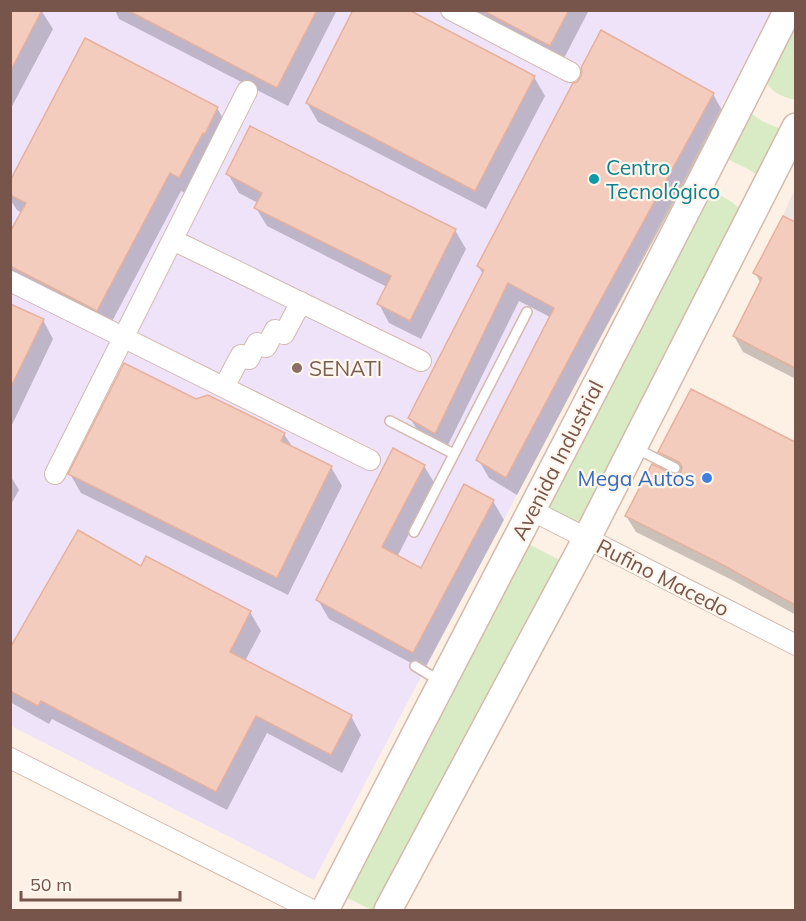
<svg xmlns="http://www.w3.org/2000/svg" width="806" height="921" font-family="Mulish,sans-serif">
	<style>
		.industrial { fill: #ede5e0 }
		.education { fill: #efe3fa }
		.green { fill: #d9ebc4 }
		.shadow { fill: #0003 }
		.building { fill: #f3ccbd; stroke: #e6b09d; stroke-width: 1.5 }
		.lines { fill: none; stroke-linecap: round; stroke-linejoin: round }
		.lane-casing { stroke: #d2baae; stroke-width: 12 }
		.street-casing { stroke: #d2baae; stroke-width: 22 }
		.secondary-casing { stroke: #d5b9ac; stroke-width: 30 }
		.lane { stroke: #fff; stroke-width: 9 }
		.street { stroke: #fff; stroke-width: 20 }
		.secondary { stroke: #fff; stroke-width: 27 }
		.culture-dot { fill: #0f9aa8; stroke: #fff6ed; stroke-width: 2 }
		.education-dot { fill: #8d6e63; stroke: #fff6ed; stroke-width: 2 }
		.shop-dot { fill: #3f7fe0; stroke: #fff6ed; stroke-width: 2 }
		.labels { text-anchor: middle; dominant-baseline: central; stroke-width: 4.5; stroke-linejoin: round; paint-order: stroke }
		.culture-label { font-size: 21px; fill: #0d838f; stroke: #fff6ed; text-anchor: start }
		.education-label { font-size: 21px; fill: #785e54; stroke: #fff6ed; text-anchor: start }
		.street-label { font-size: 21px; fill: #78554a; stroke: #fff6ed }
		.shop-label { font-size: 21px; fill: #366cbe; stroke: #fff6ed; text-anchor: end }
	</style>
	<rect width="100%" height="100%" fill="#fdf1e6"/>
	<path class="industrial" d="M795,188L796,222H795L783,216Z"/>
	<path class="education" d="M10,11H772L314,880L11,726Z"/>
	<path class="green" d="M795,11V100C777,95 769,91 762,73Z
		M751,113L762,121L783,130L759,176L746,168L727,159Z
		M710,192C723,196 731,200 741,210L586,533L536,507Z
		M521,540L569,565L387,910H372L339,894Z"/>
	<path class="shadow" d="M10,10H41L53,29L10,110Z
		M115,10H337L288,106L119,19Z
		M458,10H589L561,64Z
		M534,77L545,96L486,209L318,122L307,103Z
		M713,94L723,112L597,344L517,495L489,478L478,459L550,317L519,301L445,451L421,436L410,418L483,274L478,266Z
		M217,108L228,127L190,196L181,191L108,329L10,278V235L22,213L17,210L10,199V184Z
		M228,174L455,230L466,249L421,339L389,323L379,304L387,287L267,226L256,208L258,203L239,193Z
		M784,218L796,223V379L743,352L734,336L761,284L755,273Z
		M10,305L43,320L53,339L10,429Z
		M692,391L796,444V615L734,581L636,532L626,516L672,476L683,475L669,468L660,452Z
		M196,400L284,434L293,448L331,467L342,486L288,595L81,493L70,474Z
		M424,466L435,484L397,557L422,570L493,501L504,520L424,670L329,619L318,600Z
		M10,475L19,490L10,506Z
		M142,568L250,612L261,631L245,661L351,716L361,735L342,773L267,733L227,810L52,719L49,724L10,702V651Z"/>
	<path class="building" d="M10,10H42L10,72Z
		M127,10H317L277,88Z
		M353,10H409L535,76L475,191L306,103Z
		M482,10H569L550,46Z
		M601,30L714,93L587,325L506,478L476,460L554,308L508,283L435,434L408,418L484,270L477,266L573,83L577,82L580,78L582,72L581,68Z
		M85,38L218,107L205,134L203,133L179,178L170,173L97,311L10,266V232L26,203L10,195V181Z
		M250,126L456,229L410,321L377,304L391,276L254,208L262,193L226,174Z
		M783,216L795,222V368L733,336L762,278L753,273Z
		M10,304L44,319L10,389Z
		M124,363L196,399L208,395L285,433L281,441L332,466L277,578L68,474Z
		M691,389L795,442V605L723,565L625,516L652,464L673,474H678L681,472L682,467L679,462L658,452Z
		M393,448L425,465L382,547L421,568L464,484L494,500L413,653L316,600Z
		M78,530L141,566L146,556L251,611L230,652L352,715L331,755L256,716L216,792L41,701L38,706L10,691V648Z"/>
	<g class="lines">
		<g class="lane-casing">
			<path id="lane" d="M390,421L454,454
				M635,448L675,468
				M414,532L527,312
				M415,666L440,681"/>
		</g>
		<g class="street-casing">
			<path id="street" d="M451,10L570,72
				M173,240L421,361
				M10,281L370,460
				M224,387L241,355L249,359L257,343L266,347L275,330L284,334L301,302
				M55,474L247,91
				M531,510L796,645
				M10,758L312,910"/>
		</g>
		<g class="secondary-casing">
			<path id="secondary" d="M325,910C478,610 637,312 788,10
				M388,910L587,538L796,127"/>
		</g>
		<use href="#lane" class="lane"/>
		<use href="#street" class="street"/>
		<use href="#secondary" class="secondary"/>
	</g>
	<circle class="culture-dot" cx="594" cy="179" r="6"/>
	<circle class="education-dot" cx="297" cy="368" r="6"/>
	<circle class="shop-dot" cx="707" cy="478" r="6"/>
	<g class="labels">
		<g class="culture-label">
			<text x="606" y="167">Centro<tspan x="606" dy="24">Tecnológico</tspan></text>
		</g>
		<g class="education-label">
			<text x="309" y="368">SENATI</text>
		</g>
		<g class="street-label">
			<text transform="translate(557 460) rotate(-63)">Avenida Industrial</text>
			<text transform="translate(663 577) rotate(27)">Rufino Macedo</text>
		</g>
		<g class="shop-label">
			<text x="695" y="478">Mega Autos</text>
		</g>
	</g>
	<rect width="806" height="921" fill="none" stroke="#78554a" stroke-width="24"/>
	<path d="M21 891v9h159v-9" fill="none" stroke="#78554a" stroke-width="3"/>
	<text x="30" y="891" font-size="18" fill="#78554a" stroke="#fff6ed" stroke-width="4.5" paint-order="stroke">50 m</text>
</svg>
